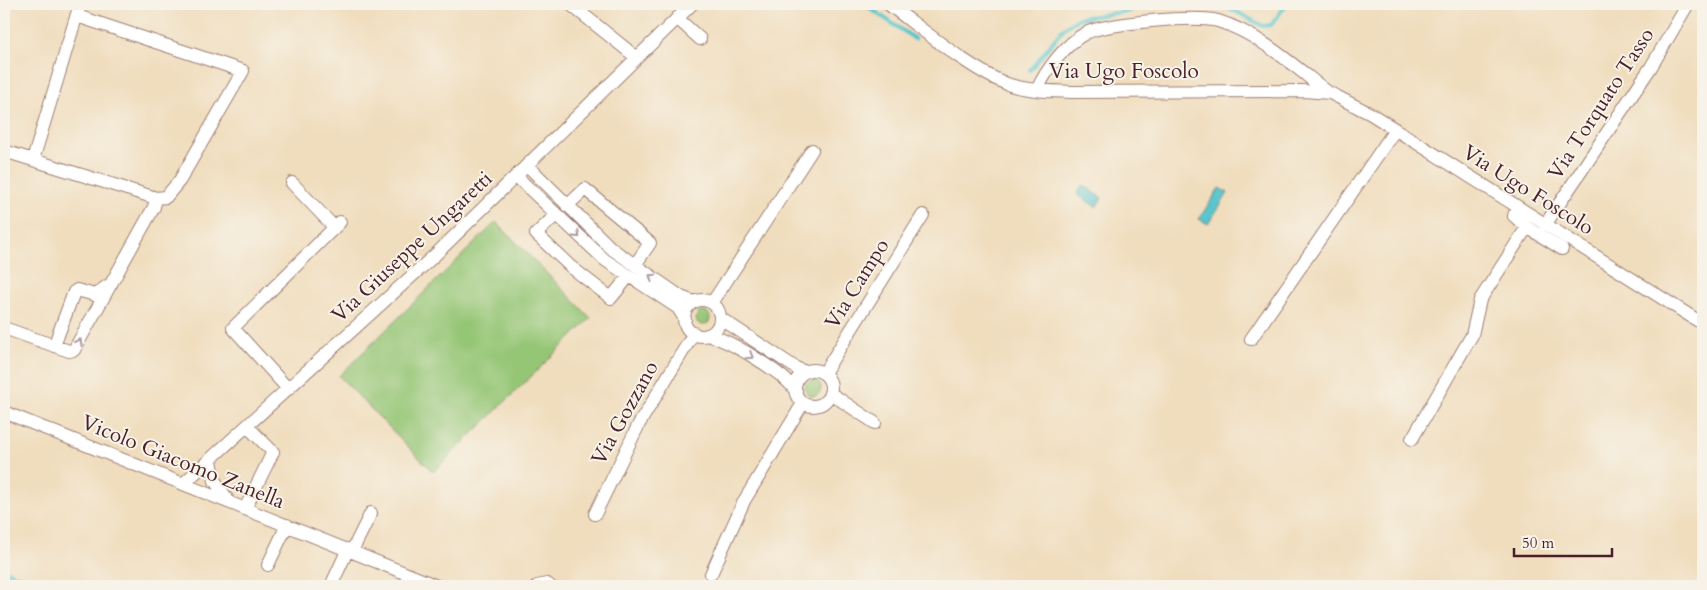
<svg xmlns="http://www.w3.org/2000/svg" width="1707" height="590" font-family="Cardo,serif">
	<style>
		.green { fill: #95c676; stroke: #707250 }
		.water { fill: #58c6cc; stroke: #51727c }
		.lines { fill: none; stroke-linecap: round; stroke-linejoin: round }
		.stream { stroke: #58c6cc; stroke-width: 4 }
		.minor-casing { stroke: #9d7e74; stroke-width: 14 }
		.minor { stroke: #fff; stroke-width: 12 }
		.oneway { stroke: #ae9aa0 }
		.labels { text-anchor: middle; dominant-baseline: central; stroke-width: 4; stroke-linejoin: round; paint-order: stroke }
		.street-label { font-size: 21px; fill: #4a1f2b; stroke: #f7f3e8 }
	</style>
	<rect width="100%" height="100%" fill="#f7f3e8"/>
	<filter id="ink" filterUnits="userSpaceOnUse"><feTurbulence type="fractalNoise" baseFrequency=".02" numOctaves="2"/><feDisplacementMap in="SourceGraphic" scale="10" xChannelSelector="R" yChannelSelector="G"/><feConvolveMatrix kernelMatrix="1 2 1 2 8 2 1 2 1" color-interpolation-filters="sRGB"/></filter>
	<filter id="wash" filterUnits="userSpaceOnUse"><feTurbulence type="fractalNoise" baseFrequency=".0096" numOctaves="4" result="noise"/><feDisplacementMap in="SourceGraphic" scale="20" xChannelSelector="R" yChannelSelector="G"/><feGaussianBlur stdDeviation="1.12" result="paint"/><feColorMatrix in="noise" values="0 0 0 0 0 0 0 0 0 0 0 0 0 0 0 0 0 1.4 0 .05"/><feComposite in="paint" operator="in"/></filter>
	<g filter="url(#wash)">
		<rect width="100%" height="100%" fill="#f0ddbd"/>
		<path class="green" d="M496,222L591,318L433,472L339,376Z
			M696 318a7 7 0 1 1 14 0a7 7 0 1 1-14 0Z
			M805 388a8 8 0 1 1 16 0a8 8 0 1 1-16 0Z"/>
		<path class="water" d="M1083,185L1102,198L1096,207L1077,194Z
			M1219,188L1228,193L1208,224L1199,219Z"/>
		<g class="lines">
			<path class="stream" d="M864,4L915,39
				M1222,4L1263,26L1271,25L1287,4
				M1150,6L1161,4
				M1030,70L1064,28L1079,18L1130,11
				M4,570L43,586"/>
		</g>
	</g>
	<g filter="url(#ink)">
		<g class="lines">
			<g class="minor-casing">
				<path id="minor" d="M570,4L636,57
					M888,4C921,28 973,72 1010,85C1029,91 1051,91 1071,92L1304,91L1330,93L1371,114L1703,324
					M677,18L700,39
					M1037,90C1046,70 1066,43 1086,33C1107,23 1194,15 1218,21C1260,34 1295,67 1329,93
					M4,151L156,198L166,197L180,180L243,71L77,16
					M33,160L80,4
					M528,166L612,249L681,297L694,302
					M517,177L605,260L678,308L685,319
					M292,183L334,227
					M567,206L585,189L650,243L635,265
					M1517,207L1514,216L1527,227L1562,249
					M556,215L536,234L571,267L611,298L629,276
					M1545,225L1651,67L1688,4
					M684 318a18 18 0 1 1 36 0a18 18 0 1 1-36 0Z
					M712,303L812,150
					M720,318L796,368L805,372
					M4,328L69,351L74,350L154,207L156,198
					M707,335C728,339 784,373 796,391
					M1251,339L1395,130
					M54,346L74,292L77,290L95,295L107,286
					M795 388a18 18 0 1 1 36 0a18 18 0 1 1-36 0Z
					M824,373L923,215
					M288,389L233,328L340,222
					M830,393L875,423
					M4,412L437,586
					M1412,439L1472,335L1480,300L1527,227
					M211,461L215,481L229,502
					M183,484L435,255L692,4
					M245,509L273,452L247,426
					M595,514L639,424L694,333
					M352,551L371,513
					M268,565L287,525
					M711,574L744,501L803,403
					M331,586L348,549
					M537,586L547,584L550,586"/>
			</g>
			<use href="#minor" class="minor"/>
		</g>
		<defs><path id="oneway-chevron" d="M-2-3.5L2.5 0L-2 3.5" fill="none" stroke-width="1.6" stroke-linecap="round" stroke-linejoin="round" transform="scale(1.25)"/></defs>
		<g class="oneway">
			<use href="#oneway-chevron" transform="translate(577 235) rotate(42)"/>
			<use href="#oneway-chevron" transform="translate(652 277) rotate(-145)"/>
			<use href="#oneway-chevron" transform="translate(79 342) rotate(-60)"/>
			<use href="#oneway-chevron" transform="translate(750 356) rotate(33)"/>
		</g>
	</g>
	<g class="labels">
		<g class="street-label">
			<text x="1124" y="71">Via Ugo Foscolo</text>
			<text transform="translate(1601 104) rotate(-57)">Via Torquato Tasso</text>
			<text transform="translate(1528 190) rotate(32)">Via Ugo Foscolo</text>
			<text transform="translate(412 247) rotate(-43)">Via Giuseppe Ungaretti</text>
			<text transform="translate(857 284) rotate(-58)">Via Campo</text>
			<text transform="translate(625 413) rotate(-61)">Via Gozzano</text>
			<text transform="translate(183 462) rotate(22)">Vicolo Giacomo Zanella</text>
		</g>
	</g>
	<rect width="1707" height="590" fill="none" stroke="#f7f3e8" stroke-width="20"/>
	<path d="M1514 548v8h98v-8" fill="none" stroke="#4a1f2b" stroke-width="2.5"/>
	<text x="1522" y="548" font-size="15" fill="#4a1f2b" stroke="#f7f3e8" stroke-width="4" paint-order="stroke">50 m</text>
</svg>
